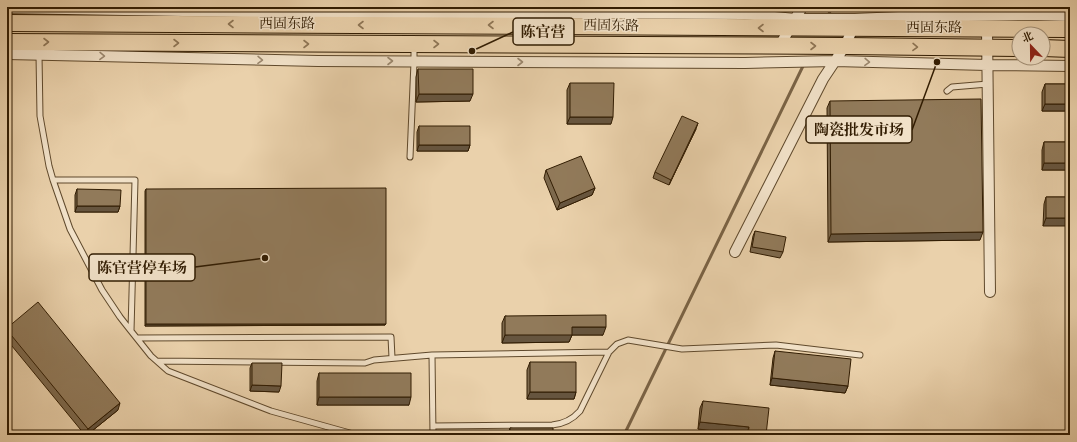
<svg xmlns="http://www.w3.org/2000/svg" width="1077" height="442" font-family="'IM FELL DW Pica','Noto Serif SC',serif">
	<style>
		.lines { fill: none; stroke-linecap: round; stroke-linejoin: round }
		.stream { stroke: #7a6345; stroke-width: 3 }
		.lane-casing { stroke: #5f492c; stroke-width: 7 }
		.street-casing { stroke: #5f492c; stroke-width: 12 }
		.primary-casing { stroke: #311c02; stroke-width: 18 }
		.lane { stroke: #f1e1c8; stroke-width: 5 }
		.street { stroke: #f1e1c8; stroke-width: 10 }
		.primary { stroke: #ead1ab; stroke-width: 16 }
		.wall { fill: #7d694d; stroke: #311c02 }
		.shaded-wall { fill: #66553f; stroke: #311c02 }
		.building { fill: #917a5a; stroke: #311c02 }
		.oneway { stroke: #8e7656 }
		.oneway2 { stroke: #9b886f }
		.labels { text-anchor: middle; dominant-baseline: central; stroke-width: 3; stroke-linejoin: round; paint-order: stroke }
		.street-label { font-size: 14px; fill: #311c02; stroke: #f1e1c8 }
		.leader { fill: none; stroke: #311c02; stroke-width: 1.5 }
		.callout-dot { fill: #311c02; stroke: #f1e1c8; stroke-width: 1.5 }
		.callout { fill: #f1e1c8; stroke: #311c02; stroke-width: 1.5 }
		.callout-label { font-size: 15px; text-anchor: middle; font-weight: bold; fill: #311c02 }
	</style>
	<rect width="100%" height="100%" fill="#ead1ab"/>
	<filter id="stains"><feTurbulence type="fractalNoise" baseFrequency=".005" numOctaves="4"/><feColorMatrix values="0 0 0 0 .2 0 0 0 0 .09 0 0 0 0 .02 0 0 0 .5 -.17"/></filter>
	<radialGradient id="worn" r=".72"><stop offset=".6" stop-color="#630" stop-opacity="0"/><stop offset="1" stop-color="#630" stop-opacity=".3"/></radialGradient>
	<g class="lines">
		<path class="stream" d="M827,18L832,7
			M624,435L804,64"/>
		<g class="lane-casing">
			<path id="lane" d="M39,55L40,116L49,166L53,180H135L131,331L151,356L168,371L271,411L357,435
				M947,91L952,87L988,84
				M410,157L414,62V47
				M53,180L70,229L102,290L120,317L131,331
				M137,338L391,337L392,358
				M157,361L365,363L374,360L432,355
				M433,426L552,425C564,424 572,420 580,411L609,352L617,344L628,340L682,349L776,345L860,355
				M433,435L432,355L609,352"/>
		</g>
		<g class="street-casing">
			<path id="street" d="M7,8L302,13H515L745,14L795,19H855L899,17L1026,15L1070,16
				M987,29L990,292
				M779,47L802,7
				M7,54L318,61L745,63L835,61L987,65L1070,66
				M735,252L823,79L845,46L853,28"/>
		</g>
		<g class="primary-casing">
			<path id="primary" d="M7,23L1070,29
				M7,42L845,46L1019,48
				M1043,48L1070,49"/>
		</g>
		<use href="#lane" class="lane"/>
		<use href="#street" class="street"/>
		<use href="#primary" class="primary"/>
	</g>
	<path class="wall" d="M418,69L470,101L416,102V77Z
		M570,83L611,124H567V90Z
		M1045,84H1070V111H1042V92Z
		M830,101L980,240L828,242L827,108Z
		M419,126L470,145L468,151H417V132Z
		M696,129L669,185L653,178L655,172Z
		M1044,142H1070V170H1042V150Z
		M546,170L595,188L592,195L557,210L544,178Z
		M77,189L120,206L118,212H75V195Z
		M146,189L385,325L145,326V191Z
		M1046,197H1070L1043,226L1044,204Z
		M755,231L783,252L780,258L750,252L753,236Z
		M505,316L603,335H572L569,342L502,343V323Z
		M7,328L118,410L87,435H85L7,340Z
		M775,351L848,386L845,393L770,385L773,358Z
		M530,362L576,392L574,399H527V370Z
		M252,363L279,392L250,391V368Z
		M319,373L409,405H317V381Z
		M703,401L766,435H746L698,429L700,408Z
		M510,428L553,435H508Z"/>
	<path class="shaded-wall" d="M419,94H473L470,101L416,102Z
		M1045,104H1070V111H1042Z
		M570,117H613L611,124H567Z
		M698,123L696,129L669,185L671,180Z
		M419,145H470L468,151H417Z
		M1044,163H1070V170H1042Z
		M595,188L592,195L557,210L560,203Z
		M77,206H120L118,212H75Z
		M1046,218H1070V226H1043Z
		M983,232L980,240L828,242L831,234Z
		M146,324H386L385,325L145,326Z
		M572,327H606L603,335H572L569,342L502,343L505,335Z
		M772,378L848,386L845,393L770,385Z
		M252,385L281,386L279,392L250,391Z
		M530,392H576L574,399H527Z
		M319,397H411L409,405H317Z
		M120,403L118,410L87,435H86L88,429Z
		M700,422L749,427L746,435L698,429Z"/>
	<path class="building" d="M418,69H473V94H419Z
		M570,83H614L613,117H570Z
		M1045,84H1070V104H1045Z
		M981,99L983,232L831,234L830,101Z
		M682,116L698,123L671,180L655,172Z
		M419,126H470V145H419Z
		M1044,142H1070V163H1044Z
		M581,156L595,188L560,203L546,170Z
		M386,188V324H146V189Z
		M77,189L121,190L120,206H77Z
		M1046,197H1070V218H1046Z
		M755,231L786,237L783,252L752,247Z
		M38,302L120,403L88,429L7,330V328Z
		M606,315V327H572V335H505V316Z
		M775,351L851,359L848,386L772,378Z
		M530,362H576V392H530Z
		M252,363H282L281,386L252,385Z
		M319,373H411V397H319Z
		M703,401L769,408L766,435H748L749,427L700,422Z
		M510,428H553V435H510Z"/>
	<defs><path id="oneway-chevron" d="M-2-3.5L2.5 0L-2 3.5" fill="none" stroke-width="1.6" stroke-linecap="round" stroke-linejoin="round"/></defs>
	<g class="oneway">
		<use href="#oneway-chevron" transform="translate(231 24) rotate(-180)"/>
		<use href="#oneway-chevron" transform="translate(361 25) rotate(-180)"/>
		<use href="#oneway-chevron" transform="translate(491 25) rotate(-180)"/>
		<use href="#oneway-chevron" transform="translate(761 28) rotate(-180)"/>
		<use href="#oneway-chevron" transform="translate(46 42)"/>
		<use href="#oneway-chevron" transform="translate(176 43)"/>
		<use href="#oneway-chevron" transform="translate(306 44)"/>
		<use href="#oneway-chevron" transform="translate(436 44)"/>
		<use href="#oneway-chevron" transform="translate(813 46)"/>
		<use href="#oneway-chevron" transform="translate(915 47) rotate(1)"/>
	</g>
	<g class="oneway2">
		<use href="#oneway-chevron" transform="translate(102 56) rotate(1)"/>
		<use href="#oneway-chevron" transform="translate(260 60) rotate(1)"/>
		<use href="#oneway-chevron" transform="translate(390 61)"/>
		<use href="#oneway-chevron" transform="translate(520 62)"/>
		<use href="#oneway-chevron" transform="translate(867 62) rotate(2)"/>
	</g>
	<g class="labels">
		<g class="street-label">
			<text x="287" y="24">西固东路</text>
			<text transform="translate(611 26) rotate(1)">西固东路</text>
			<text x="934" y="28">西固东路</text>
		</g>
	</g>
	<path class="leader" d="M472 51L513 32M937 62L912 130M265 258L195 267"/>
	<g class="callout-dot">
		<circle cx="472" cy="51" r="4"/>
		<circle cx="937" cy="62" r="4"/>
		<circle cx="265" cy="258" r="4"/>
	</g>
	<g class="callout">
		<rect x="513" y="18" width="61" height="27" rx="4"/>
		<rect x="806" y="116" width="106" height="27" rx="4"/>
		<rect x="89" y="254" width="106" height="27" rx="4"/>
	</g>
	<g class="callout-label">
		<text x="543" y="37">陈官营</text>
		<text x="859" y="135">陶瓷批发市场</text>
		<text x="142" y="273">陈官营停车场</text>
	</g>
	<rect width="1077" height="442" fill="none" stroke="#ead1ab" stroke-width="24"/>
	<rect x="8" y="8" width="1061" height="426" fill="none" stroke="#311c02" stroke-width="2"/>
	<rect x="12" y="12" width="1053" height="418" fill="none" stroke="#311c02"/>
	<g transform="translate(1031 46) rotate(338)"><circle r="19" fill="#f1e1c8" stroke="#a49279"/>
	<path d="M0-3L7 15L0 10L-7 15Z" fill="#8f2418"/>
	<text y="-6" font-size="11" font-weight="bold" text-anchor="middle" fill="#311c02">北</text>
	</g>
	<rect width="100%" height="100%" filter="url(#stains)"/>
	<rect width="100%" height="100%" fill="url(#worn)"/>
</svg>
